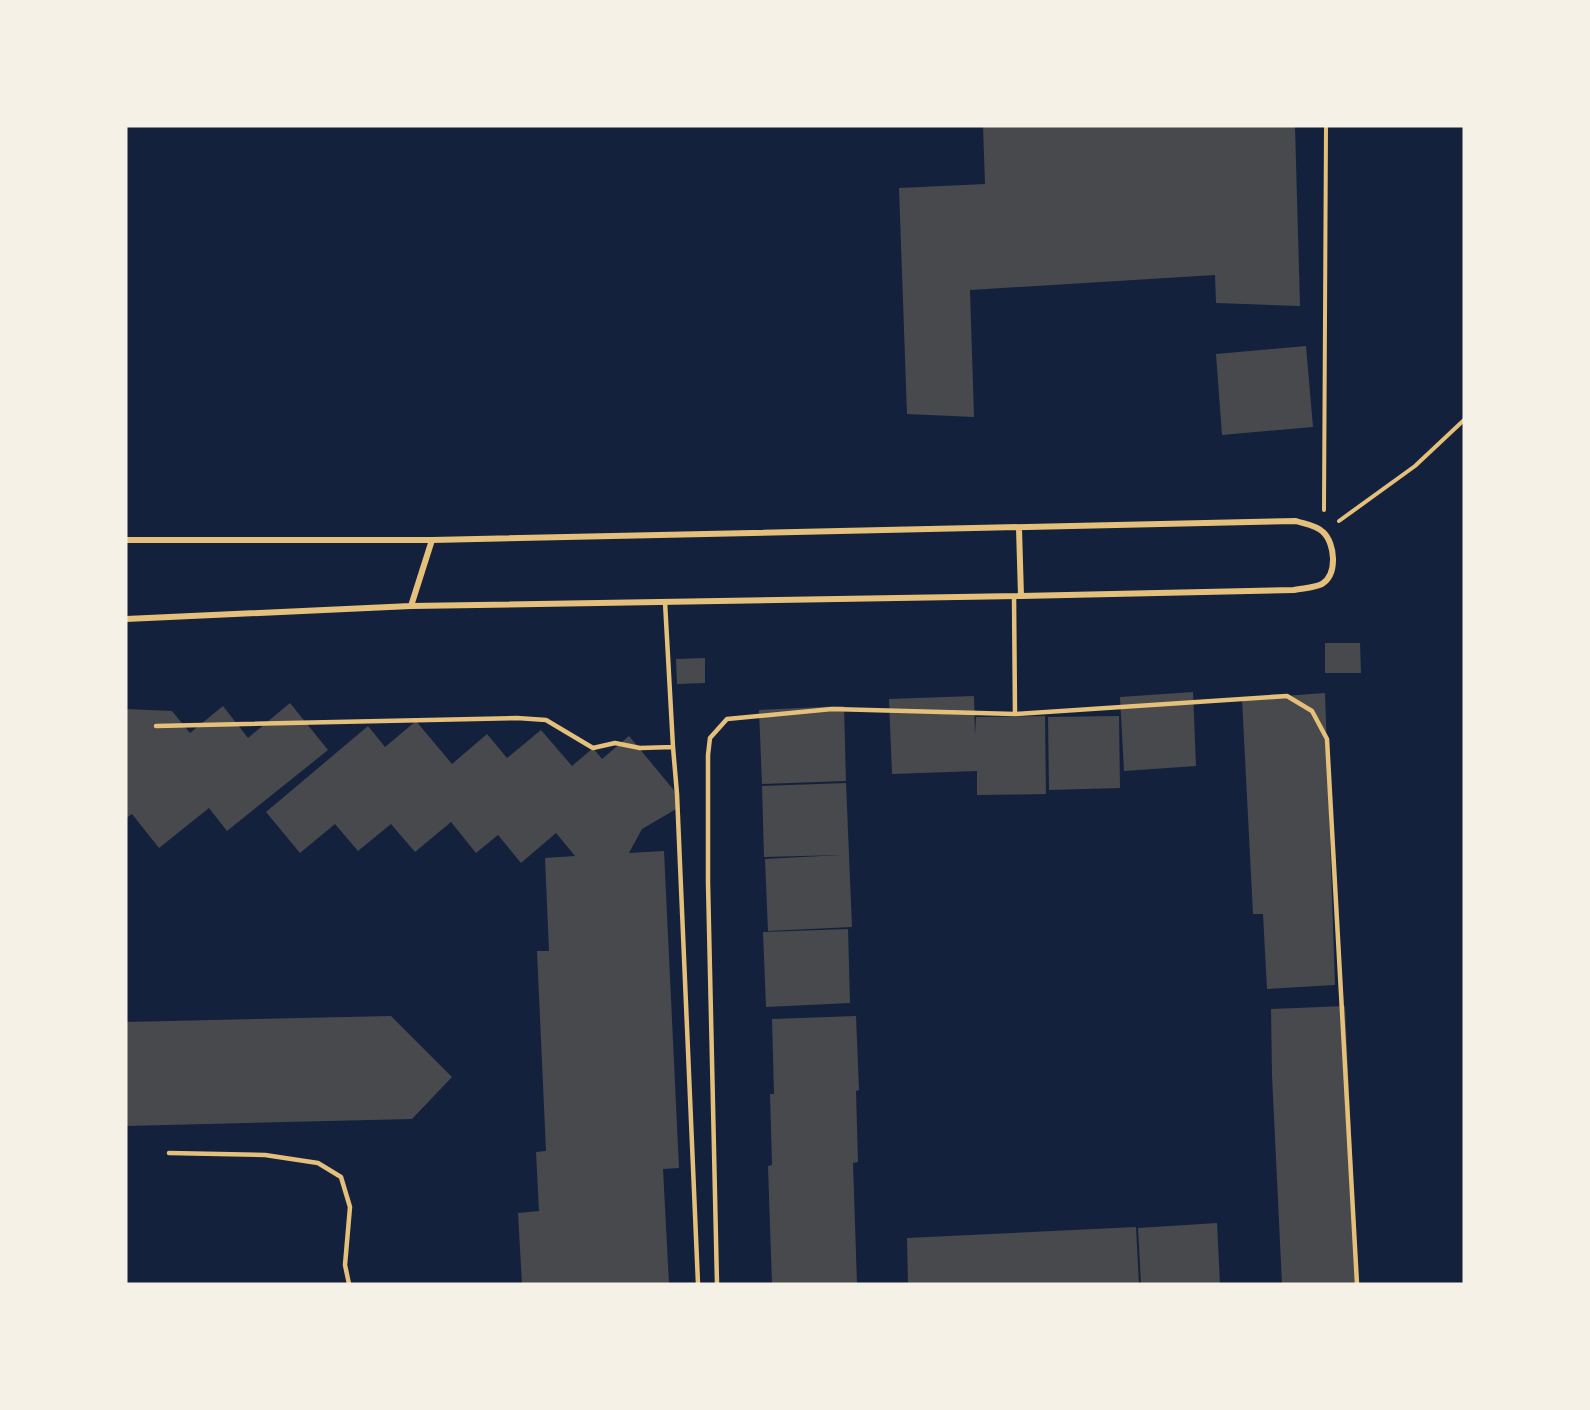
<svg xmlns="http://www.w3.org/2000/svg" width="1590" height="1410" font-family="'Varela Round',sans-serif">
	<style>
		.building { fill: #48494c }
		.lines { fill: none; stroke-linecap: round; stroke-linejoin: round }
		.path { stroke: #e5c07b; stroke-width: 4 }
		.service { stroke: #e5c07b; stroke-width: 4.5 }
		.minor { stroke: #e5c07b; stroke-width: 6 }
	</style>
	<rect width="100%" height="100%" fill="#14213d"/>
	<path class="building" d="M983,126H1295L1300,306L1216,303L1215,275L970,290L974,417L907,414L899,188L985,184Z
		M1306,346L1313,427L1222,435L1216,354Z
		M1325,643H1360L1361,673H1325Z
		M705,658V683L677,684L676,659Z
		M1193,692L1196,766L1124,771L1120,697Z
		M1325,693L1335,985L1267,989L1263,914H1253L1242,699Z
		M974,696L975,735L976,717L1045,716L1046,794L977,795V771L892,774L889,699Z
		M290,703L328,750L227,831L209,808L159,848L132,814L126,818V709L172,711L190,733L223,706L248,738Z
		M844,706L846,781L762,784L759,710Z
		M1119,716L1120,788L1049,790L1048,717Z
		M416,721L452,764L487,734L507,758L541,730L572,766L593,748L602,759L629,736L677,794L678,808L642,829L629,853L664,851L679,1168L663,1169L669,1284H522L518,1213L539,1211L536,1152L546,1151L537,951H549L545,858L575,856L556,833L521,863L498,835L476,853L451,822L415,852L391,824L358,851L335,824L300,853L266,812L368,726L385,747Z
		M846,783L852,927L768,931L765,859L840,855L764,857L762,786Z
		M848,929L850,1003L766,1007L763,932Z
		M1345,1006L1358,1284H1282L1272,1075L1271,1009Z
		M391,1016L452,1077L412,1119L126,1126V1022Z
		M856,1016L859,1090L856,1091L858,1162L853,1163L857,1284H772L768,1166L772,1165L770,1094H774L772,1019Z
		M1217,1223L1220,1284H1141L1138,1228Z
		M1136,1227L1139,1284H908L907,1238Z"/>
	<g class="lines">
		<path class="path" d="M1324,510L1326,126
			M1339,521L1415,466L1464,420"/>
		<path class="service" d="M665,602L673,747L677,794L698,1284
			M1015,714L1287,696L1312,711L1327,739L1357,1284
			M156,726L517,718L546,720L593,748L615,743L640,748L673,747
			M169,1153L265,1155L318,1163L341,1177L350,1207L345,1265L349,1284
			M717,1284L708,882V755L710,738L727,719L832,709L1015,714L1014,596"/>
		<path class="minor" d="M1019,528L1021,596
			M126,540H432L1296,521C1305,524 1316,525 1323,532C1335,543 1338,574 1322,584C1314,588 1303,588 1294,590L1021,596L411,606L126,619
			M411,606L432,540"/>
	</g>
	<rect width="1590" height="1410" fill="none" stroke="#f6f1e7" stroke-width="255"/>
</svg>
